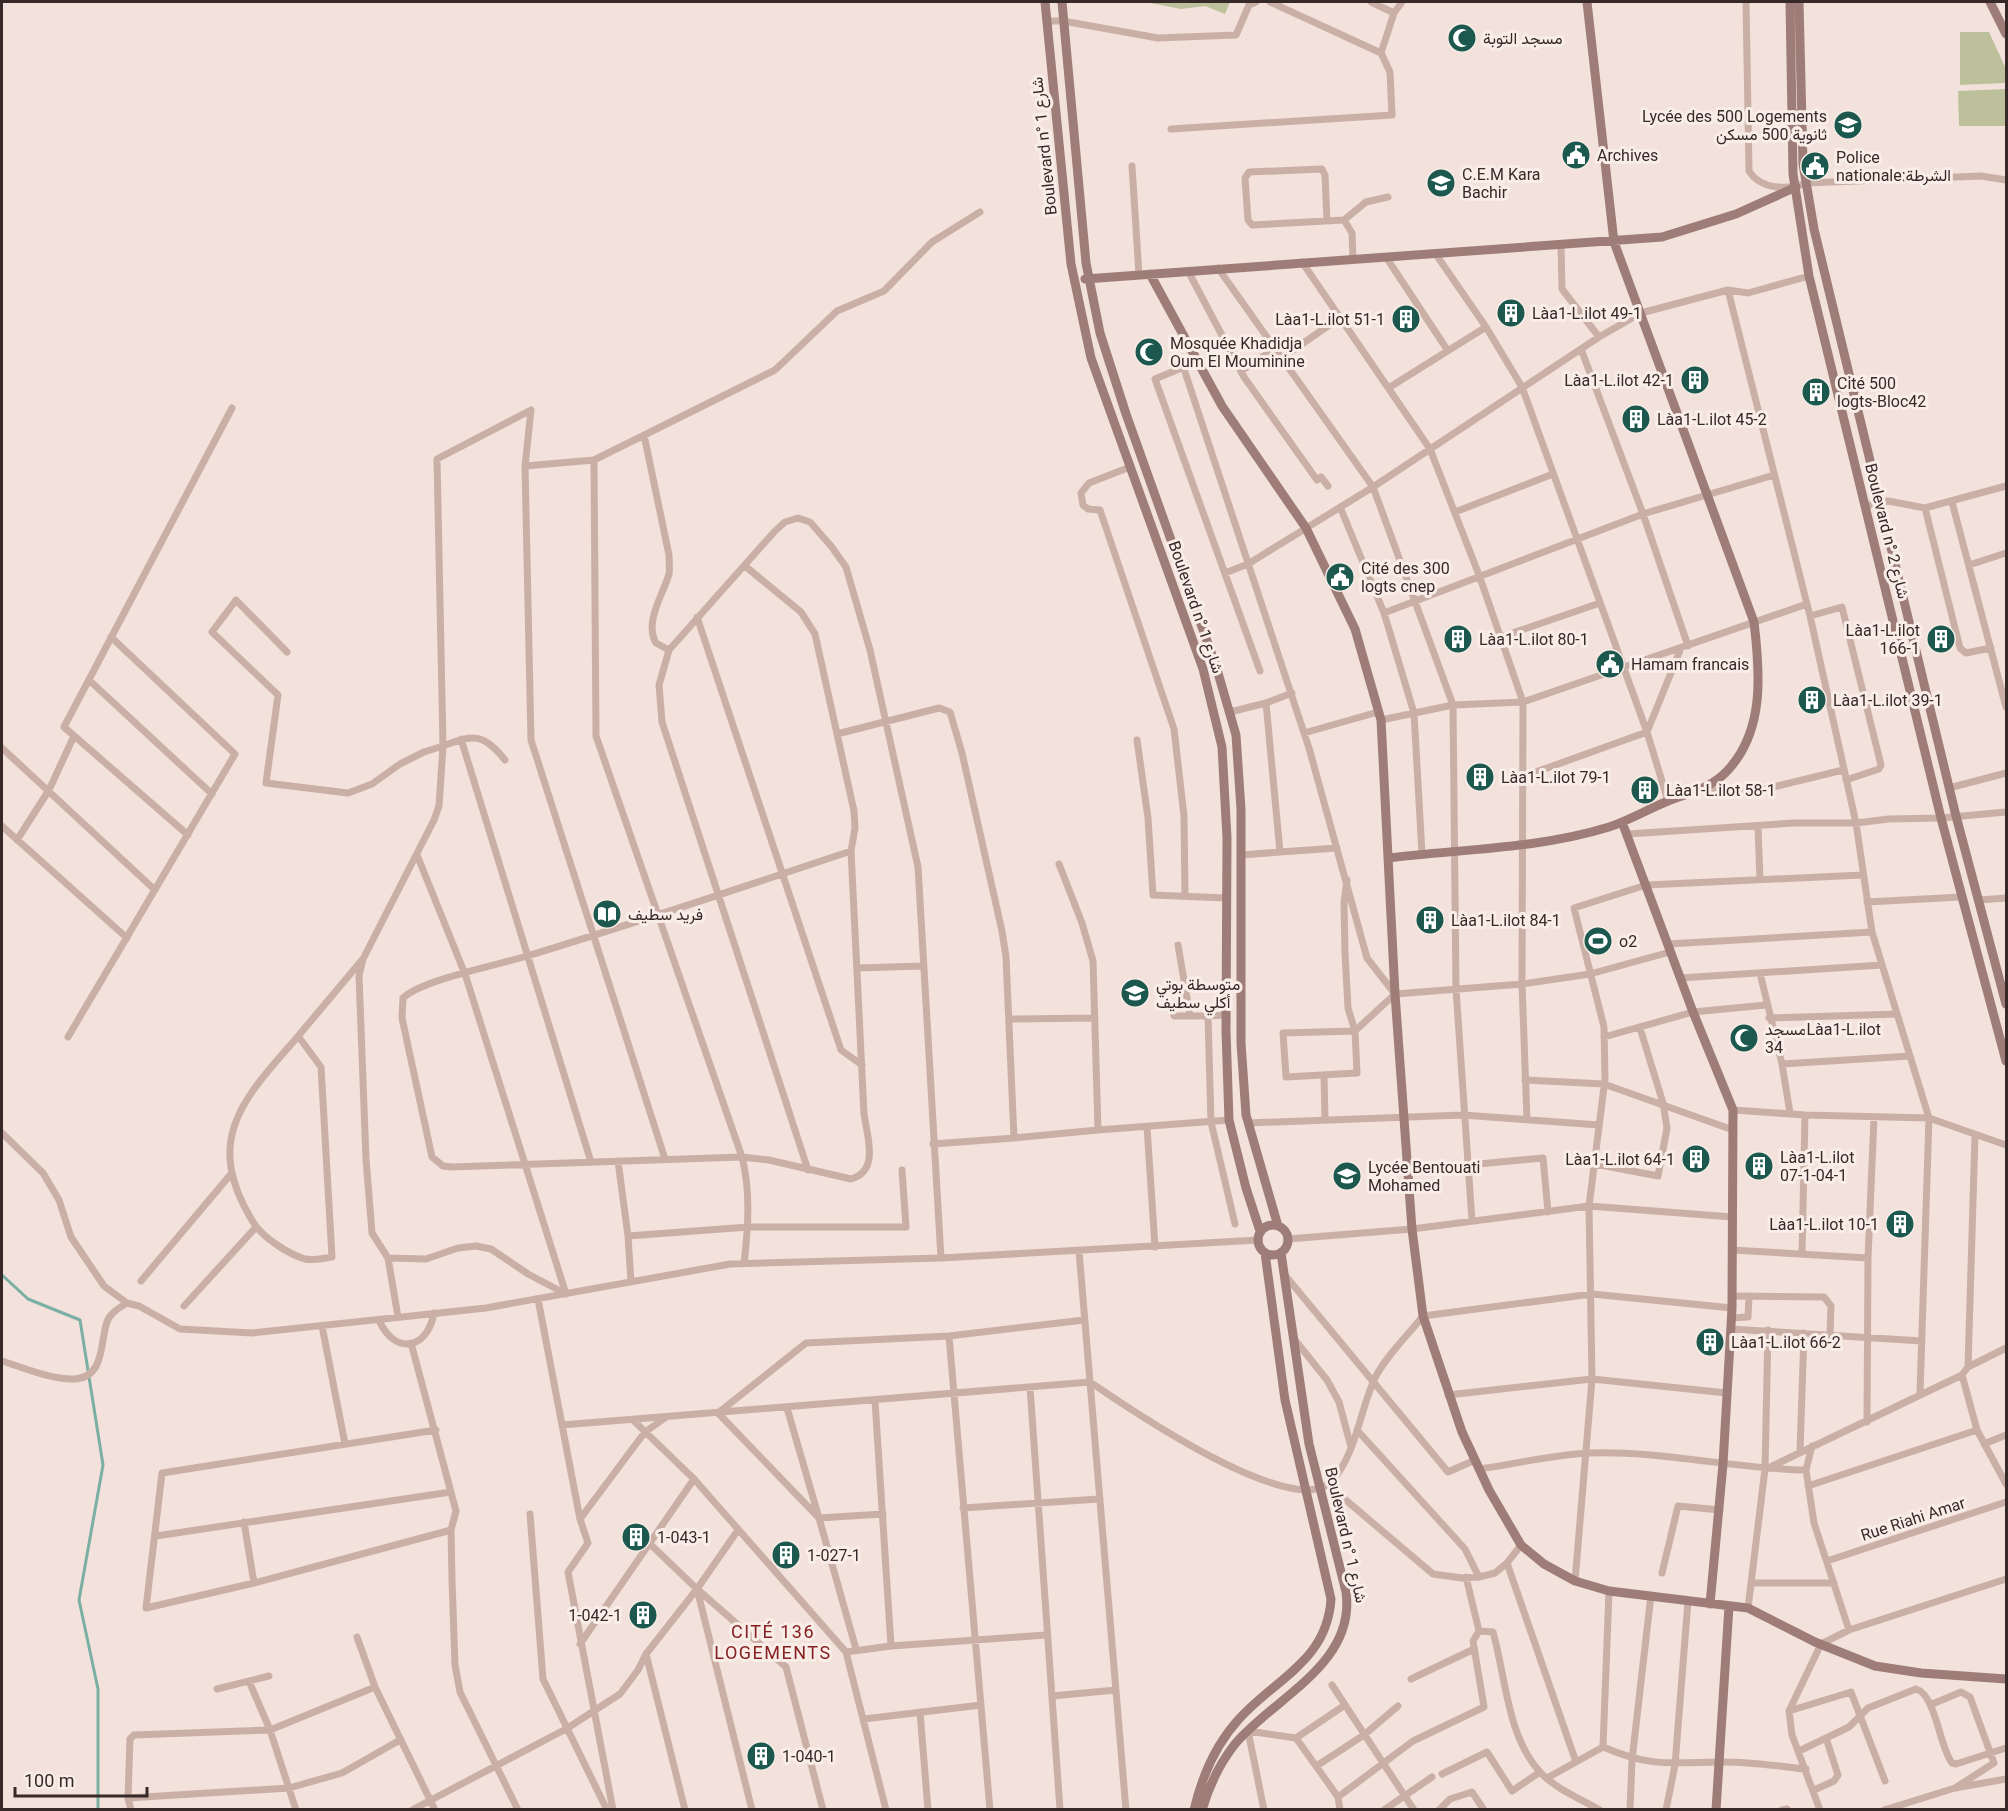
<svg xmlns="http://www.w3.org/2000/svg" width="2008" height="1811" font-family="Roboto,Vazirmatn,sans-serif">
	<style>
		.green { fill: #bdc19b }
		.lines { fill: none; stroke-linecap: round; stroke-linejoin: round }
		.stream { stroke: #7aafa4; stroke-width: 3 }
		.street { stroke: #caafa7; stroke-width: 7 }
		.secondary { stroke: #9e7d79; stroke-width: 9 }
		.labels { text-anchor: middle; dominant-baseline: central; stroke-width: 6; stroke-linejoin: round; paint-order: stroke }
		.poi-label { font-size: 16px; fill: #362928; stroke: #f9ede8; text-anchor: start }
		.street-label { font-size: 16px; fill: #362928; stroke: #f9ede8 }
		.neighbourhood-label { font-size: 18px; letter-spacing: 1.5px; fill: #852121; stroke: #f9ede8 }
	</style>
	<rect width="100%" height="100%" fill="#f2e2db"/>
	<path class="green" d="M1145,2H1230L1225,14L1205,6L1181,9Z
		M1960,32H1989L2006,69V83L1960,85Z
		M2006,89V126H1959L1958,91Z"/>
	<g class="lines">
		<path class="stream" d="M2,1275L28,1299L80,1320L103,1465L79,1600L98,1689V1810"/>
		<path class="street" d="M1270,2L1381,53L1394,13L1402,2
			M1371,2L1394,13
			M1746,2L1749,171C1761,190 1787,190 1807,183L1981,176L2006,180
			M1046,21H1063L1158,38L1236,35L1249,5L1256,2
			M1171,129L1392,115L1390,72L1381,53
			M1132,166L1139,275
			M1327,221L1325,175L1322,169L1249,172L1245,178L1248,220L1252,225L1344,220
			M1561,245L1562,289L1599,337
			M1435,253L1486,327L1522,387L1647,732L1668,801
			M1386,257L1448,351
			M1353,259L1352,233L1344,220L1366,202L1388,197
			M1302,262L1430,449L1479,575L1523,702L1522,984L1527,1119
			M1218,268L1373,487L1453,705L1456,989L1472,1221
			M1188,271L1244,377L1317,480L1321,477L1328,486
			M1728,290L1810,616L1856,823L1872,932L1929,1118L1920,1393
			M1581,349L1643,514L1688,646
			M1283,357L1341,317
			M1196,362L1155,379L1260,671
			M1184,369L1309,748L1367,958L1395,994
			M1241,371L1276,348
			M1390,387L1486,327
			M644,435L669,555C669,561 670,569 669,574C663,595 644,622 656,643L669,650
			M594,460L596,736L742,1157C751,1192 748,1229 744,1264
			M525,466L531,740L665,1159
			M1130,467L1089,483L1081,493L1083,505L1088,509L1100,510L1174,729L1184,816L1185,896
			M1952,502L2006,707
			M1865,506L1888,501L1925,508L2006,486
			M1340,507L1384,613L1414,713L1422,854
			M1925,508L1960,648L1966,653L1991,648
			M1455,512L1553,474
			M1969,565L2006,553
			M745,566L801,612L815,634L854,811L855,828L851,851L864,1114C867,1136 880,1171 851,1179L769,1160L742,1157L452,1167L443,1166L432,1157L402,1018L403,998C421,980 498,965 527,956C636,923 743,887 851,851
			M1225,573L1248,564L1373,487L1599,337L1641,313L1728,290L1748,293L1809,276
			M1384,613L1643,514L1774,475
			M1810,616L1842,607L1881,765L1879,769L1846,780
			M697,617L841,1050L862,1065
			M1501,637L1600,603
			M287,652L236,600L212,632L278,695L266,783L348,793L372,784L400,764L424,752L443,746L437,459L531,410L525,466L594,460L775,370L837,311L884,291L932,242L980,212
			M89,680L212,794
			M1292,693L1266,703L1280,852L1337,848
			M1230,712L1266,703
			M1381,720L1453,705L1523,702L1807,604
			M1304,733L1378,712
			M837,734L939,708L950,712L962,753L1002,931L1006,957L1014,1138L933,1144
			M461,739L591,1162
			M1137,740L1148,818L1153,895L1226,898
			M2,748L155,890
			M505,760C483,733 474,734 443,746L439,806L434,820L363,959L359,976L366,1159L372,1233L388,1258L426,1259L458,1248L476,1246L491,1249L528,1274L566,1294
			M1522,777L1647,732L1681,648
			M1949,788L2006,773
			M1702,790L1757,791L1843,770
			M2,826L127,938
			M1758,828L1760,879
			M1628,834L1794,823H1856L1889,819L1941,818L2006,812
			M188,835L64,727L232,408
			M17,840L49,790L74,736
			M417,855L465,974L566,1294
			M1241,855L1280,852
			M1059,864L1082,923L1093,961L1098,1130L1229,1120
			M1347,880L1344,903L1345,953L1348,1008L1355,1031L1357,1073L1286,1077L1283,1033L1355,1031L1395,994L1522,984L1590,974L1670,952
			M1979,900L2006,898
			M1867,902L1961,897
			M1668,944L1872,932
			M1178,945L1190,1016
			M858,968L922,966
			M1760,973L1782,1064L1790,1113
			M1680,978L1882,965
			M1171,1006L1174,1016H1208L1211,1122L1235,1224
			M1208,1016L1226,1015
			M1769,1018L1897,1014
			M1009,1019L1093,1018
			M298,1036L321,1067L332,1257C324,1258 313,1261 305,1259C288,1254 262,1237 253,1222C204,1142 240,1102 294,1041C317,1014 339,987 362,960
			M68,1037L235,754L111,637
			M1604,1037L1693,1012L1766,1005
			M1782,1064L1910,1056
			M1324,1075L1325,1120
			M1525,1080L1604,1084L1733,1130
			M1733,1110L1805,1115L1929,1118L2006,1145
			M1248,1123L1463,1115L1599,1125
			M1147,1127L1155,1247
			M2,1133L43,1173L59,1200L71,1237L104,1286L127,1303
			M1014,1138L1098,1130
			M618,1161L628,1236
			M1595,1164L1658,1176L1667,1128L1663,1103L1640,1028
			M1468,1165L1543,1158L1548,1212
			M808,1170L662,722L659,685L669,650L775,531L785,522L798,518L810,522L831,546L846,567L870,650L918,867L941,1258
			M1288,1239L1412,1229L1589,1206L1732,1217
			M1732,1250L1868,1258
			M1079,1251L1126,1810
			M1802,1254L1805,1115
			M388,1258L398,1317
			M1284,1274L1448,1472L1475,1460
			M141,1281L231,1174
			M631,1282L628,1236L748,1227H906L902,1170
			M1732,1296L1824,1297L1831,1306L1830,1334
			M538,1299L562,1425
			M184,1306L256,1227
			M1732,1318L1748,1317L1749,1296
			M379,1320C394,1355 427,1351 434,1313
			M322,1326L345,1444
			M1731,1329L1922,1341
			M949,1336L990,1810
			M1295,1340L1327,1380L1339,1402L1351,1447
			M411,1343L456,1511L451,1530L452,1580L455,1665L460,1692L518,1810
			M2,1361C24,1368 52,1380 75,1379C105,1377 100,1342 107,1322C110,1313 119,1308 127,1303L139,1306L180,1329L252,1333L486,1308L730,1264L941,1258L1258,1240
			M1968,1367L1975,1135
			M1962,1375L1977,1430L2006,1484
			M1030,1387L1060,1810
			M1448,1395L1592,1379L1727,1393
			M875,1401L891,1646
			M787,1408L819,1518L718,1413L806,1343L949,1336L1084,1320
			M633,1420L694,1479L846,1652L886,1810
			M1867,1422L1868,1258L1874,1117
			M436,1430L162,1473L146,1608L254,1583L451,1530
			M1357,1430L1465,1549L1479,1577
			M1984,1444L2006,1435
			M1812,1446L1806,1470L1814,1523L1849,1630
			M1800,1451L1804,1333
			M1479,1469C1515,1464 1552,1455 1588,1453C1661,1450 1733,1469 1806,1470
			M1766,1469L1962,1375L1968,1367L2006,1348
			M1328,1485L1433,1574L1462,1578L1479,1577L1495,1573L1507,1563
			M1808,1486L1977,1430
			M963,1508L1099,1499
			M530,1514L543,1679L607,1810
			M580,1519L645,1432L665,1418
			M244,1522L254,1583
			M156,1536L451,1492
			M649,1543L697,1589L752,1810
			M1521,1545L1507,1563L1576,1762
			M1827,1561L2006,1502
			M1662,1573L1678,1506L1720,1510
			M1466,1577L1479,1631
			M1575,1581L1592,1379L1589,1206L1605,1079L1604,1027L1574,908L1646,885L1862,875
			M1751,1583H1834
			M697,1589L786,1667L823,1810
			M1748,1608L1765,1469L1768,1330
			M357,1637L375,1687L435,1810
			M580,1644L694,1479
			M856,1649L819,1518L883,1514
			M846,1652L891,1646L1046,1635
			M646,1654L685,1810
			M1411,1679L1474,1649
			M249,1681L270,1730L296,1810
			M1332,1685L1414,1810
			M217,1689L269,1676
			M1052,1696L1116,1690
			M1930,1705L1961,1692L1970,1697L1994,1763L1955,1788
			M1789,1711L1851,1692L1885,1781
			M920,1712L928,1810
			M864,1719L981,1705
			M1296,1738L1345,1705
			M1603,1747C1650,1767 1668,1763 1717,1762C1746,1761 1777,1766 1806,1769
			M1799,1751L1849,1727L1868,1708L1916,1689C1936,1695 1939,1746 1952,1763L1956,1764L2006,1748
			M1318,1765L1364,1735L1398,1706
			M1442,1774L1487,1752L1512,1791L1540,1772
			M1547,1778L1603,1747L1609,1591
			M1814,1790L1834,1781L1838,1775L1826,1738
			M1338,1797L1413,1741L1484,1707L1473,1641L1479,1631L1493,1632C1506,1678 1507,1736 1540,1772C1554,1788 1581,1799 1600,1810
			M128,1798L289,1788L342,1773L400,1740
			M131,1810L128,1798L130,1739L134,1735L270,1730L375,1687
			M412,1810L566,1729L620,1694L638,1670L646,1654L697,1589L738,1530
			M613,1810L568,1572L588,1543L580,1519L562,1425L1090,1382C1125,1406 1299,1526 1334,1479C1357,1450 1360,1410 1375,1378C1386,1356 1408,1335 1423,1316L1592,1294L1732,1308
			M1264,1810L1248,1731L1296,1738L1338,1797L1340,1810
			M1384,1810L1432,1777
			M1439,1810L1450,1799L1472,1792L1484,1810
			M1630,1810L1632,1760L1651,1595
			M1666,1810L1675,1765L1688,1601
			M1782,1810L1787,1809
			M1820,1810L1792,1735L1789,1711L1821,1644L1849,1630L2006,1579
			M1884,1810L1955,1788L2006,1779"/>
		<path class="secondary" d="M1045,2L1071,264L1091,358L1203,669L1222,747L1227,838L1226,1031L1229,1120L1246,1188L1260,1231
			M1062,2L1086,263L1100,333L1126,414L1216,666L1236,735L1241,809V1043L1246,1115L1278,1226
			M1790,2L1793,174L1809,276L1941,818L2006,1061
			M1799,2L1803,164L1814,229L1956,816L2006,1004
			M1990,2L2006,34
			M1150,274L1222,406L1306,528L1355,629L1381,720L1395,994L1412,1229L1423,1316L1462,1432L1489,1490L1521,1545L1544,1564L1575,1581L1609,1591L1748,1608L1815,1642L1875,1666L1921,1673L2006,1679
			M1085,279L1662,237L1736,214L1796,187
			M1622,822L1693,1012L1733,1110L1732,1308L1723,1464L1710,1604
			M1388,858C1461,849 1538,849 1609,827C1630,820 1648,809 1668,801C1689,793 1712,788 1728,770C1765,730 1760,672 1754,622L1614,242L1587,2
			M1258 1240a15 15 0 1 1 30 0a15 15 0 1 1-30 0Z
			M1194,1810C1202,1776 1216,1744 1239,1719C1276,1678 1327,1661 1331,1599L1285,1400L1265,1253
			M1202,1810C1209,1786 1220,1763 1235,1744C1275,1697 1356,1664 1346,1592L1309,1444L1281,1253
			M1716,1810L1729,1606"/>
	</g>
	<defs>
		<g id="mosque-disc" transform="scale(1.5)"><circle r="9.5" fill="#1d584e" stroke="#f9ede8"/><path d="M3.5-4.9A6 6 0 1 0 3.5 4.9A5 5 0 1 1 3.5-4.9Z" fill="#fff"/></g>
		<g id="school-disc" transform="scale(1.5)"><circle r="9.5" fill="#1d584e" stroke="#f9ede8"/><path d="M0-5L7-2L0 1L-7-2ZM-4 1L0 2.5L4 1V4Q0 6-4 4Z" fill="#fff"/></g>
		<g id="civic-disc" transform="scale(1.5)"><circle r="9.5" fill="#1d584e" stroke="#f9ede8"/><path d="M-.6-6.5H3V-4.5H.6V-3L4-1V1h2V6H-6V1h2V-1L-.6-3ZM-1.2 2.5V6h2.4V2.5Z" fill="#fff"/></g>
		<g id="university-disc" transform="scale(1.5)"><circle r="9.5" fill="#1d584e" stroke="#f9ede8"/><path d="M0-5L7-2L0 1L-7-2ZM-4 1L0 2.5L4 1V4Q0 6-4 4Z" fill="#fff"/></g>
		<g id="building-disc" transform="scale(1.5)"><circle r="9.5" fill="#1d584e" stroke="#f9ede8"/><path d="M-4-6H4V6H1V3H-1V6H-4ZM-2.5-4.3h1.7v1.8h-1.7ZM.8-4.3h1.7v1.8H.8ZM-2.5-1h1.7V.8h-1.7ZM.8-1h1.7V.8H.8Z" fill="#fff"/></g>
		<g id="library-disc" transform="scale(1.5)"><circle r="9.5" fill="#1d584e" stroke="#f9ede8"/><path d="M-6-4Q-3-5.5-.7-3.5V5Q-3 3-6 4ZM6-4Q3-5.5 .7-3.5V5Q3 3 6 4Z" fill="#fff"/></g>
		<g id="stadium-disc" transform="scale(1.5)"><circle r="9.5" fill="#1d584e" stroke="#f9ede8"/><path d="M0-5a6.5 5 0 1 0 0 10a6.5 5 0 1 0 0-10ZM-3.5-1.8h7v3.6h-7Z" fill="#fff"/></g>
	</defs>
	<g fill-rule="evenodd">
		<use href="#mosque-disc" x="1462" y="38"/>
		<use href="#school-disc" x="1848" y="125"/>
		<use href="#civic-disc" x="1576" y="155"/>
		<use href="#civic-disc" x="1815" y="166"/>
		<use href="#university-disc" x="1441" y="183"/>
		<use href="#building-disc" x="1511" y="313"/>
		<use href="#building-disc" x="1406" y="319"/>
		<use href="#mosque-disc" x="1149" y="352"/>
		<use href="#building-disc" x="1695" y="380"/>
		<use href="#building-disc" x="1816" y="392"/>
		<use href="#building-disc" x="1636" y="419"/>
		<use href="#civic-disc" x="1340" y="577"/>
		<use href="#building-disc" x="1458" y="639"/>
		<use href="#building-disc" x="1941" y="639"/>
		<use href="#civic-disc" x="1610" y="664"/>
		<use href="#building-disc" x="1812" y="700"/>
		<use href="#building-disc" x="1480" y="777"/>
		<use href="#building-disc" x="1645" y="790"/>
		<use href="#library-disc" x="607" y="914"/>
		<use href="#building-disc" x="1430" y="920"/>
		<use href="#stadium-disc" x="1598" y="941"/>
		<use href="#school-disc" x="1135" y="993"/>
		<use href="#mosque-disc" x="1744" y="1038"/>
		<use href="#building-disc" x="1696" y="1159"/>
		<use href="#building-disc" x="1759" y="1166"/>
		<use href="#school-disc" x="1347" y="1176"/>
		<use href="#building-disc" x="1900" y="1224"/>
		<use href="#building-disc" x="1710" y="1342"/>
		<use href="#building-disc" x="636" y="1537"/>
		<use href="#building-disc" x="786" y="1555"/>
		<use href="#building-disc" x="643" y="1615"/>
		<use href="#building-disc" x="761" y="1756"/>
	</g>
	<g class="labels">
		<g class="poi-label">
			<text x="1483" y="38">مسجد التوبة</text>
			<text x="1827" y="116" text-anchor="end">Lycée des 500 Logements<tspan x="1827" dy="18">ثانوية 500 مسكن</tspan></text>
			<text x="1597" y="155">Archives</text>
			<text x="1836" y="157">Police<tspan x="1836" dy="18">nationale:الشرطة</tspan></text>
			<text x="1462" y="174">C.E.M Kara<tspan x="1462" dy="18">Bachir</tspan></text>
			<text x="1532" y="313">Làa1-L.ilot 49-1</text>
			<text x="1385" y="319" text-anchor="end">Làa1-L.ilot 51-1</text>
			<text x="1170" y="343">Mosquée Khadidja<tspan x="1170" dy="18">Oum El Mouminine</tspan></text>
			<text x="1674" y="380" text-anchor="end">Làa1-L.ilot 42-1</text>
			<text x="1837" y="383">Cité 500<tspan x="1837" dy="18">logts-Bloc42</tspan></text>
			<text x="1657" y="419">Làa1-L.ilot 45-2</text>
			<text x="1361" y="568">Cité des 300<tspan x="1361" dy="18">logts cnep</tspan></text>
			<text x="1920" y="630" text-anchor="end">Làa1-L.ilot<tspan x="1920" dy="18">166-1</tspan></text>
			<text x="1479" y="639">Làa1-L.ilot 80-1</text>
			<text x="1631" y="664">Hamam francais</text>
			<text x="1833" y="700">Làa1-L.ilot 39-1</text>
			<text x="1501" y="777">Làa1-L.ilot 79-1</text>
			<text x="1666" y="790">Làa1-L.ilot 58-1</text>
			<text x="628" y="914">فريد سطيف</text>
			<text x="1451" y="920">Làa1-L.ilot 84-1</text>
			<text x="1619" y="941">o2</text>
			<text x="1156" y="984">متوسطة بوتي<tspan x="1156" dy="18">أكلي سطيف</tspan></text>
			<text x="1765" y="1029">مسجدLàa1-L.ilot<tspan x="1765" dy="18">34</tspan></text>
			<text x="1780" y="1157">Làa1-L.ilot<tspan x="1780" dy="18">07-1-04-1</tspan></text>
			<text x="1675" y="1159" text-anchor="end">Làa1-L.ilot 64-1</text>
			<text x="1368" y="1167">Lycée Bentouati<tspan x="1368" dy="18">Mohamed</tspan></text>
			<text x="1879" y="1224" text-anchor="end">Làa1-L.ilot 10-1</text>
			<text x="1731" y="1342">Làa1-L.ilot 66-2</text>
			<text x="657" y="1537">1-043-1</text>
			<text x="807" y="1555">1-027-1</text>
			<text x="622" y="1615" text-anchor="end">1-042-1</text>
			<text x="782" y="1756">1-040-1</text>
		</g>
		<g class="street-label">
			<text transform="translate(1044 146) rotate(-96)">Boulevard n° شارع 1</text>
			<text transform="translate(1887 531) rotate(76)">Boulevard n° شارع 2</text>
			<text transform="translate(1196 607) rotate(71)">Boulevard n° شارع 1</text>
			<text transform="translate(1913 1519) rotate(-18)">Rue Riahi Amar</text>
			<text transform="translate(1346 1535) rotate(77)">Boulevard n° شارع 1</text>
		</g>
		<g class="neighbourhood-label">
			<text x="773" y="1631">CITÉ 136<tspan x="773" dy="21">LOGEMENTS</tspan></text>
		</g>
	</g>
	<rect width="2008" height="1811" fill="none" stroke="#362928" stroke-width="6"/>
	<path d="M15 1787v9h132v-9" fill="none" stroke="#362928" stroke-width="3"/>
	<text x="24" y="1787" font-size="18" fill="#362928" stroke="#f9ede8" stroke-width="4.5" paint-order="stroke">100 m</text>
</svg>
